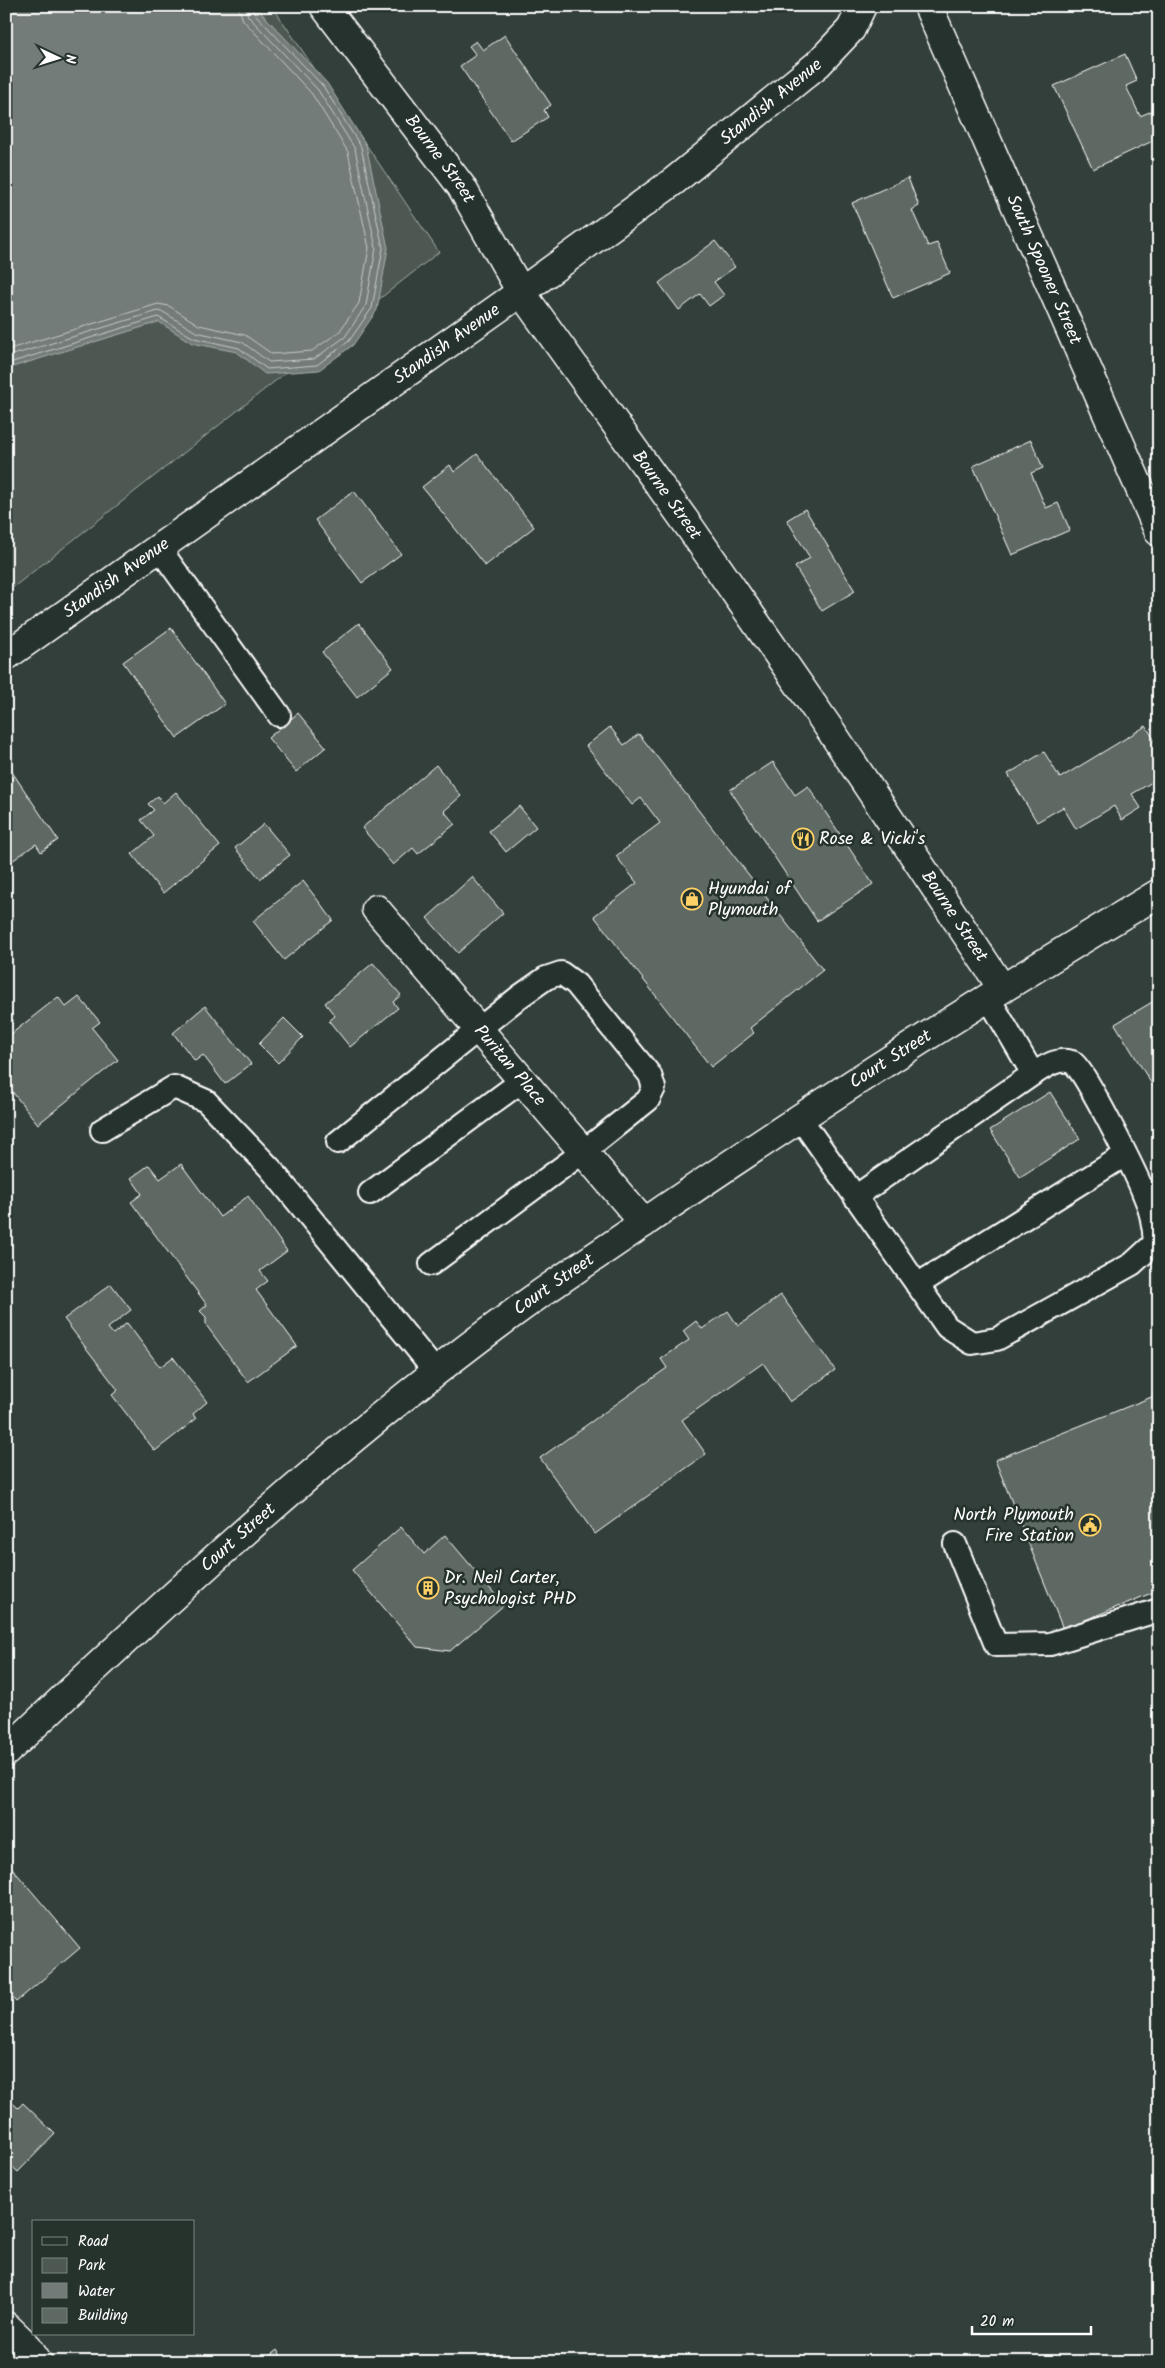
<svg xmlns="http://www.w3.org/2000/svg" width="1165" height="2368" font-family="Kalam,sans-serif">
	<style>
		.green { fill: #4d5853; stroke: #a6aca9 }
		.water { fill: #737b78; stroke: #abb0ae }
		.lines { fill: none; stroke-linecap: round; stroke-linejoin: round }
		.shore { stroke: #c7cac9; stroke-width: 1 }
		.building { fill: #5f6964; stroke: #fff }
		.service-casing { stroke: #fff; stroke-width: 26 }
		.minor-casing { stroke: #fff; stroke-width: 31 }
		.primary-casing { stroke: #fff; stroke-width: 31 }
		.service { stroke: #26332d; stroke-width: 22 }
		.minor { stroke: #26332d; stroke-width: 28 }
		.primary { stroke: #26332d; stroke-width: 28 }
		.labels { text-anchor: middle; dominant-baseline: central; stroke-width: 5; stroke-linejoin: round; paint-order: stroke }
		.street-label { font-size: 18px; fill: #fff; stroke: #26332d }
		.poi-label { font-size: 18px; fill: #fff; stroke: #26332d; text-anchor: start }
	</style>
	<rect width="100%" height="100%" fill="#333f3a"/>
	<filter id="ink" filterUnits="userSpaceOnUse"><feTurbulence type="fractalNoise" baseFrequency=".02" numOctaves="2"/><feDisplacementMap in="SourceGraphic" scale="10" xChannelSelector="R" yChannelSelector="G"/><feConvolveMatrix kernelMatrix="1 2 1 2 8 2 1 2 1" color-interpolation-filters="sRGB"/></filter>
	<g filter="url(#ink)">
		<path class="green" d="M6,6H272L439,252L6,593Z"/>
		<path class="water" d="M6,6H255L327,83L366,145L388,248L377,310L353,345L319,370L265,374L237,352L192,343L159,322L6,369Z"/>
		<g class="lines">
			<path class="shore" d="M6,350L158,304L169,306L199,325L245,335L272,354L312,351L339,332L359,303L369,248L348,152L312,94L243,20L238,6
				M6,357L158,311L165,313L196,332L242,342L269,362L314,359L345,337L366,305L376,248L355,149L318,90L248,16L245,6
				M6,364L158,317L194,338L239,348L267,369L317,365L349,341L372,308L383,248L361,147L323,86L253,12L252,6"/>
		</g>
		<path class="building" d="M505,35L551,105L544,110L548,117L511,141L460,66L476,55L469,46L476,41L483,50Z
			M1125,54L1137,81L1126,86L1140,116L1152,111L1159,125V138L1093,169L1054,86Z
			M908,178L919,206L912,210L928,246L937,243L950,273L893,298L852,203Z
			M715,241L735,267L714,282L724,295L709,306L700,294L679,310L659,283Z
			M1031,440L1043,468L1031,473L1046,508L1058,503L1070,530L1012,555L973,466Z
			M477,454L534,527L485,566L422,487L450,465L454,472Z
			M354,491L401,554L362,583L315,520Z
			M805,509L855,591L822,611L795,567L810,558L787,520Z
			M359,623L393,668L357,697L322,652Z
			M171,628L225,704L177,738L123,662Z
			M298,713L326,747L296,772L268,738Z
			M1146,726L1159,748V778L1132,794L1141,808L1122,820L1114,806L1076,829L1063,807L1037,822L1008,774L1044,752L1060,778Z
			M610,727L624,745L639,734L823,970L750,1028L754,1033L711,1067L594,916L637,883L616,856L660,823L641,798L632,805L586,746Z
			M773,762L795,795L808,786L873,884L817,921L730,790Z
			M6,763L58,840L41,852L36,844L12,861L6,852Z
			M436,765L461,796L444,811L455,824L418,854L413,848L393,865L362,828Z
			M176,792L220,846L163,893L132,854L154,836L141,820L154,810L148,804L158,796L163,803Z
			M519,806L536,827L506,852L489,831Z
			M264,824L290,855L260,879L235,848Z
			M472,877L503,913L458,953L427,918Z
			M303,881L333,920L284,960L253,921Z
			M373,963L401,995L393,1002L398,1008L350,1047L329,1021L335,1016L325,1003Z
			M58,997L66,1007L79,997L100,1022L92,1028L118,1060L38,1124L6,1084V1038Z
			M1159,998V1096L1115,1024Z
			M205,1006L251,1064L225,1084L203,1055L195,1061L173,1033Z
			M284,1018L303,1037L278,1063L259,1044Z
			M1050,1092L1080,1139L1020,1177L990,1130Z
			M181,1164L220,1217L248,1196L287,1251L260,1271L268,1281L256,1290L297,1346L248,1382L206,1325V1317L200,1311L207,1305L131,1202L142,1194L131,1178L149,1165L160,1179Z
			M111,1284L131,1310L108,1328L113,1334L127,1323L160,1367L173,1357L207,1402L193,1414L196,1419L155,1451L112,1395L118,1390L64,1319Z
			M781,1295L835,1370L790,1402L763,1363L682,1420L706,1454L595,1534L540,1458L667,1368L661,1359L689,1340L683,1331L696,1321L702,1329L728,1311L738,1326Z
			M1159,1394V1590L1063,1629L995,1460Z
			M401,1527L424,1554L445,1535L504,1605L450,1651L417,1647L352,1570Z
			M6,1861L80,1948L16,2002L6,1990Z
			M6,2097L18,2108L23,2103L55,2134L18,2172L6,2161Z
			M277,2350L285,2362H262Z"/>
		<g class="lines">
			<g class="service-casing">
				<path id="service" d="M159,548L279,715
					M800,1118L947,1327L972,1343L997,1339L1132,1264L1155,1243C1154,1226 1151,1209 1144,1194C1137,1176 1084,1067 1072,1062C1058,1057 1045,1067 1033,1074L988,997
					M102,1130L174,1087L206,1101L270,1168L436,1372
					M338,1142L519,997L546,978L561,973L576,984L650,1075L654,1088L648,1100L583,1152L431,1264
					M370,1193L523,1080
					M855,1197L1033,1074
					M917,1285L1125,1155
					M955,1544L996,1645L1050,1644L1159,1610"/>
			</g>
			<g class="minor-casing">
				<g id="minor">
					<path id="s1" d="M324,6L461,186L521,292L691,529L831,731L1002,988"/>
					<path id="s2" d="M928,6L1159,532"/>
					<path id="s3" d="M6,656L521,292L674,181L818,64L851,29L862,6"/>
					<path id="s4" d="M376,909L644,1223"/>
					<path d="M6,2326L28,2347L38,2362"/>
				</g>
			</g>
			<g class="primary-casing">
				<g id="primary">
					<path id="s5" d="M6,1752C169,1598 334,1444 515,1312C554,1283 595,1257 635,1229C806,1111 981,1000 1159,893"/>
				</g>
			</g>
			<use href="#service" class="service"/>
			<use href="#minor" class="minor"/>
			<use href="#primary" class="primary"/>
		</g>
	</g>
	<defs>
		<g id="restaurant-ring" transform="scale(1.125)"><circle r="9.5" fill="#26332d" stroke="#ffd166" stroke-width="1.5"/><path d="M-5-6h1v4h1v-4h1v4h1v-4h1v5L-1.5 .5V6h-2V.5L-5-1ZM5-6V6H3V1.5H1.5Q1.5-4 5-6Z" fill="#ffd166"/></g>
		<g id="shop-ring" transform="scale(1.125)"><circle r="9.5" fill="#26332d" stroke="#ffd166" stroke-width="1.5"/><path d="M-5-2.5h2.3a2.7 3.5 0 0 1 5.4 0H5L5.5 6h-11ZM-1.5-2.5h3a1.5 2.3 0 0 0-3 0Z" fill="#ffd166"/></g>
		<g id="civic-ring" transform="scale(1.125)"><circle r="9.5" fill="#26332d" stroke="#ffd166" stroke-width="1.5"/><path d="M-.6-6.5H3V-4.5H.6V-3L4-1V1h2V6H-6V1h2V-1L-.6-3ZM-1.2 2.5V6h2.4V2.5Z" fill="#ffd166"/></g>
		<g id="building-ring" transform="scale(1.125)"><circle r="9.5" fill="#26332d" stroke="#ffd166" stroke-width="1.5"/><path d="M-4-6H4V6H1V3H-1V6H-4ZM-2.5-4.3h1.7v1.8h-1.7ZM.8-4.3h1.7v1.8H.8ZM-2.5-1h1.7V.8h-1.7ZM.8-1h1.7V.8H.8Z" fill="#ffd166"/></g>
	</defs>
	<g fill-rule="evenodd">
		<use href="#restaurant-ring" x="803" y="839"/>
		<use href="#shop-ring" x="692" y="899"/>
		<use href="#civic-ring" x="1090" y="1525"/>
		<use href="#building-ring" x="428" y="1588"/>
	</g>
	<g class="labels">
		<g class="street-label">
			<text stroke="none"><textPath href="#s3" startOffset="945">Standish Avenue</textPath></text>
			<text stroke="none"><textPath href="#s1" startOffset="192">Bourne Street</textPath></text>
			<text stroke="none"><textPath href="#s2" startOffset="288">South Spooner Street</textPath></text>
			<text stroke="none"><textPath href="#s3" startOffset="540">Standish Avenue</textPath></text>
			<text stroke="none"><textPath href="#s1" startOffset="598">Bourne Street</textPath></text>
			<text stroke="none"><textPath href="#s3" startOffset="135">Standish Avenue</textPath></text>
			<text stroke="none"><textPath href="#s1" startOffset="1108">Bourne Street</textPath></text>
			<text stroke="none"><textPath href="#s5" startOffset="1126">Court Street</textPath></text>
			<text stroke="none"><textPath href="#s4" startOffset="206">Puritan Place</textPath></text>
			<text stroke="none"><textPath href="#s5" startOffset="721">Court Street</textPath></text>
			<text stroke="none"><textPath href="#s5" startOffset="316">Court Street</textPath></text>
		</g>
		<g class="poi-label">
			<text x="819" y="839">Rose &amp; Vicki's</text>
			<text x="708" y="889">Hyundai of<tspan x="708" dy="21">Plymouth</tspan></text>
			<text x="1074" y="1515" text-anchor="end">North Plymouth<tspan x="1074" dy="21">Fire Station</tspan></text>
			<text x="444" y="1578">Dr. Neil Carter,<tspan x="444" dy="21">Psychologist PHD</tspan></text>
		</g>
	</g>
	<rect width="1165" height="2368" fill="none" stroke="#26332d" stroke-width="25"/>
	<rect x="12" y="12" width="1140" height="2343" fill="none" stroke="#fff" stroke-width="2" filter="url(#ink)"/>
	<rect x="32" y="2220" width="162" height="115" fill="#26332d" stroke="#7d8581"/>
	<rect x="42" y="2237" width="25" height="8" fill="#26332d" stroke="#7d8581"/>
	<text x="78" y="2246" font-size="15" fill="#ffffff">Road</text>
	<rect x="42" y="2258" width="25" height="15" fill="#4d5853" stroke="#7d8581"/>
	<text x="78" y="2270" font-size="15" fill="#ffffff">Park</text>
	<rect x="42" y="2283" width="25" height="15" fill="#737b78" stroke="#7d8581"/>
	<text x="78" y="2296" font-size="15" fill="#ffffff">Water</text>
	<rect x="42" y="2308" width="25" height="15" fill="#5f6964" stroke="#7d8581"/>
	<text x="78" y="2320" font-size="15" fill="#ffffff">Building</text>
	<g transform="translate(58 58) rotate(94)" stroke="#26332d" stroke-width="4" paint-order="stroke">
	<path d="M0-4L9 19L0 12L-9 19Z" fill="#ffffff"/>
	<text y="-8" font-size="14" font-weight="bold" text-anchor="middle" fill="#ffffff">N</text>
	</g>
	<path d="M972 2326v8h119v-8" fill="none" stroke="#ffffff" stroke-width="2.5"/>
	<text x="980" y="2326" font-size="15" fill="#ffffff" stroke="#26332d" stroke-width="4" paint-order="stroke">20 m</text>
</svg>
